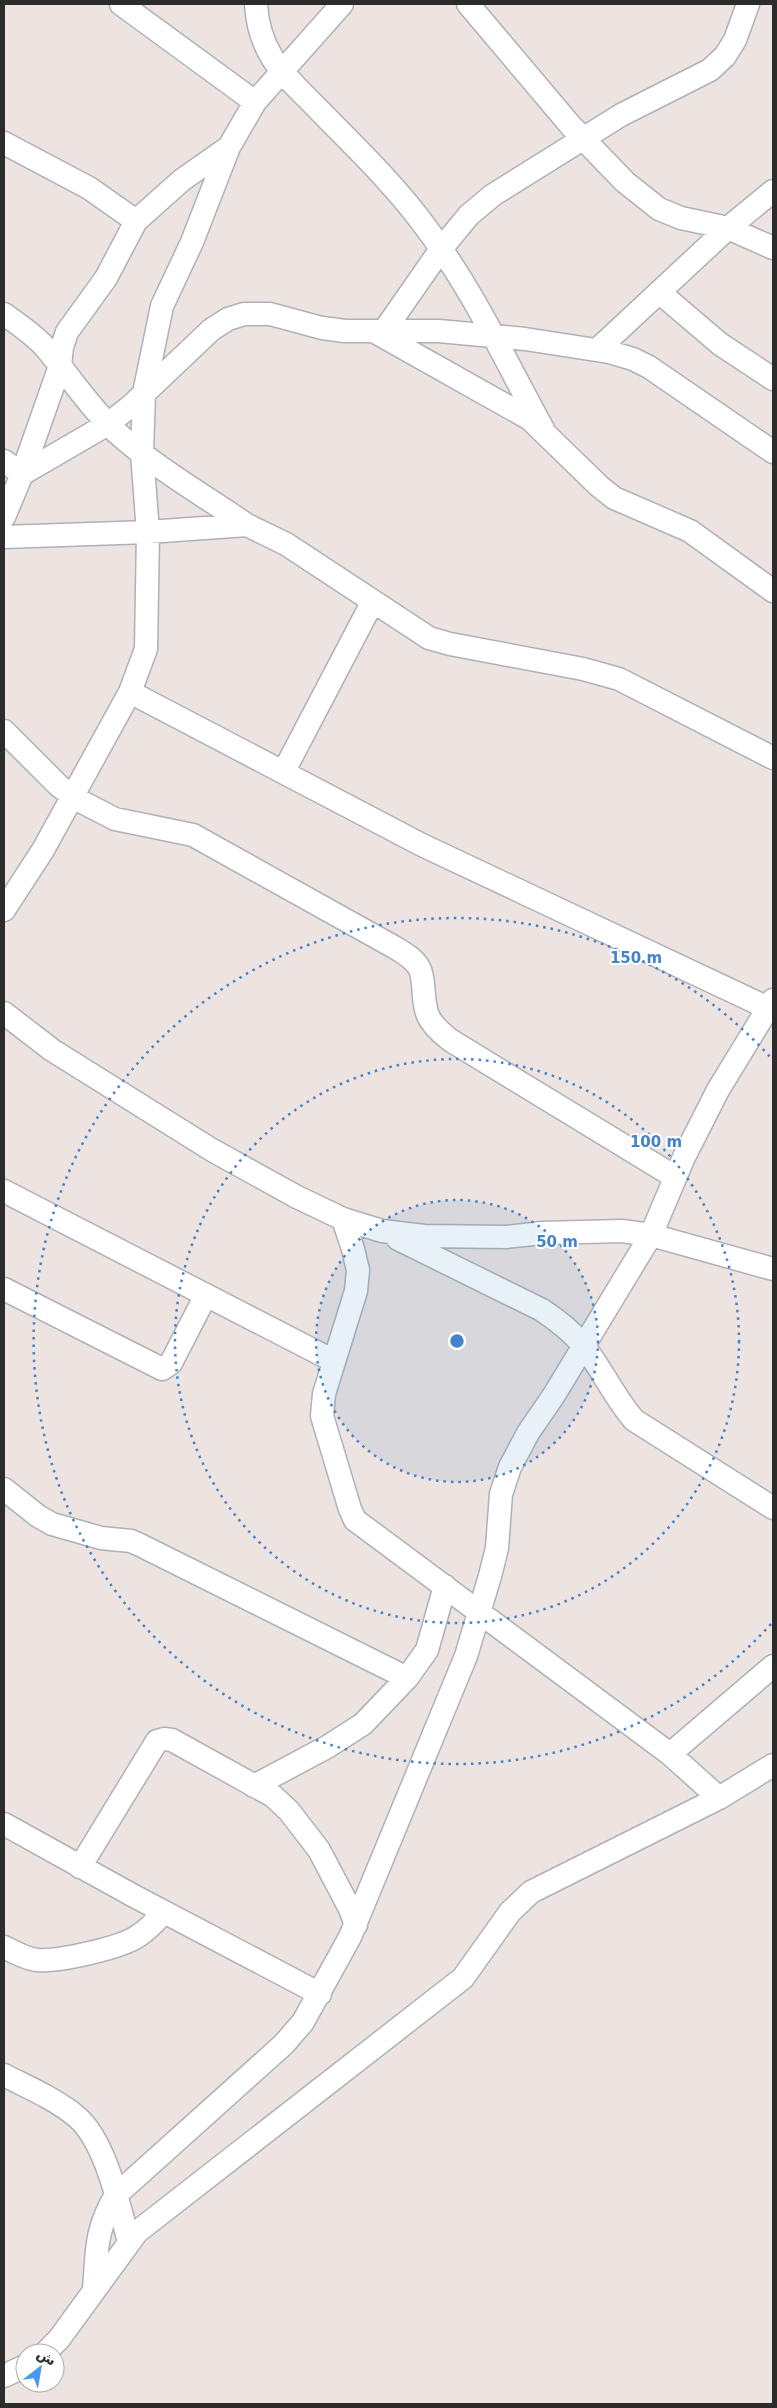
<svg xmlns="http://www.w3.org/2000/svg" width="777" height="2408" font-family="'DejaVu Sans','Noto Naskh Arabic',sans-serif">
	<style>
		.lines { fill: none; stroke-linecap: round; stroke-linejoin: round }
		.minor-casing { stroke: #acb2b8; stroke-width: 25 }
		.minor { stroke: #fff; stroke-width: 22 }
		.ring { fill: none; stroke: #4483c9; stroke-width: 2.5; stroke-dasharray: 2.5 5 }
		.centre { fill: #4483c9; stroke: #fff; stroke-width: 2.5 }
		.ring-label { font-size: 15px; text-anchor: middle; font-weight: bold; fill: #4483c9; stroke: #fff; stroke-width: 4; stroke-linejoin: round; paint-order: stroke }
	</style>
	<rect width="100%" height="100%" fill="#ede3e0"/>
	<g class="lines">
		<g class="minor-casing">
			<path id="minor" d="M121,4L255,102
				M256,4C259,56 286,76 320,111C357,149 396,186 427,229C473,290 506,362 543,429
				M468,4L571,126L625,182L659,209L681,218L728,228L773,248
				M4,143L89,188L136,221
				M659,292L720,344L773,379
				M4,314C18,324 33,334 45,347C69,375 89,407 116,432C156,468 203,495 247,525
				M384,331L441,249L469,215L493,195L621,115L710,70L725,56L735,40L748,4
				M377,333L530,419L599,486L614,498L690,531L773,591
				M597,350L728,228L773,191
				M4,461L22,474L108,424L132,405L211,330L228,319L244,314H270L322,328L345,331H439L525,339L609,352L633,359L649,367L773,452
				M4,517L22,474L60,366L62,347L67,332L106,278L136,221L182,180L229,147
				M4,537L148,532L247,525L286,544L429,638L450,644L583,669L619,679L773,758
				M130,692L422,845L768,1008
				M4,731L59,786L78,800L115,819L193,835L394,947C402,952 412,957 418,966C422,971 422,978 423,984C425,1014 426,1021 450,1040L675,1177
				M284,771L373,601
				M4,910L43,850L130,692L146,649L148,532L142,453L144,393L162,306L192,242L229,147L255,102L342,4
				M4,1013L52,1050L212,1150L297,1197L343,1219L382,1231L424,1236L506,1237L542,1233L622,1231L651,1235L773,1269
				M4,1191L334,1361
				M343,1219L353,1249L358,1270L356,1291L324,1394L322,1416L350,1509L355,1520L670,1754L719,1798
				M398,1239L542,1310C557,1320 571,1331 583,1345C602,1369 614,1397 634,1420L773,1508
				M4,1289L162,1369L171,1363L206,1295
				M4,1489L38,1516L52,1524L101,1538L131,1541L140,1545L407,1678
				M670,1754L773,1666
				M254,1786L327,1747L363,1724L407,1678L427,1650L445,1586
				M4,1824L132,1895L320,1994
				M80,1867L157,1741L164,1739L172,1740L273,1796L289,1811L319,1850L350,1909L356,1925
				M4,1947C14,1952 26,1959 37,1960C57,1962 121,1948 138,1936C148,1930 156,1921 164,1912
				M4,2075C27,2087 56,2099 77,2117C106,2142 119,2206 129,2242
				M94,2290C97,2251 95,2230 116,2195L284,2044L303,2022L350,1937L466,1656L490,1576L497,1548L501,1494L510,1467L528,1433L554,1395L651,1235L684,1157L718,1090L773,1000
				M45,2353L59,2339L137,2232L463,1978L510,1912L531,1892L719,1798L773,1765
				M4,2376L25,2366"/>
		</g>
		<use href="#minor" class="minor"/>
	</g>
	<circle cx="457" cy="1341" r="141" fill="#4483c9" fill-opacity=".12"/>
	<g class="ring">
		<circle cx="457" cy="1341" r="141"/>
		<circle cx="457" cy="1341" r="282"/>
		<path d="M771 1624A423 423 0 1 1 771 1058"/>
	</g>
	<circle cx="457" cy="1341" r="8" class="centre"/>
	<g class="ring-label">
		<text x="636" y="963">150 m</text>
		<text x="656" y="1147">100 m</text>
		<text x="557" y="1247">50 m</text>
	</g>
	<rect width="777" height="2408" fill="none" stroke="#2c2c2c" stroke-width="10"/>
	<g transform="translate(40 2368) rotate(31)"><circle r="24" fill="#ffffff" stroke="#ababab"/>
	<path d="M0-4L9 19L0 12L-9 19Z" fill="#4a99f0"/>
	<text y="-8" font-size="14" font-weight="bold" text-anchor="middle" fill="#2c2c2c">ش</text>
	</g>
</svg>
